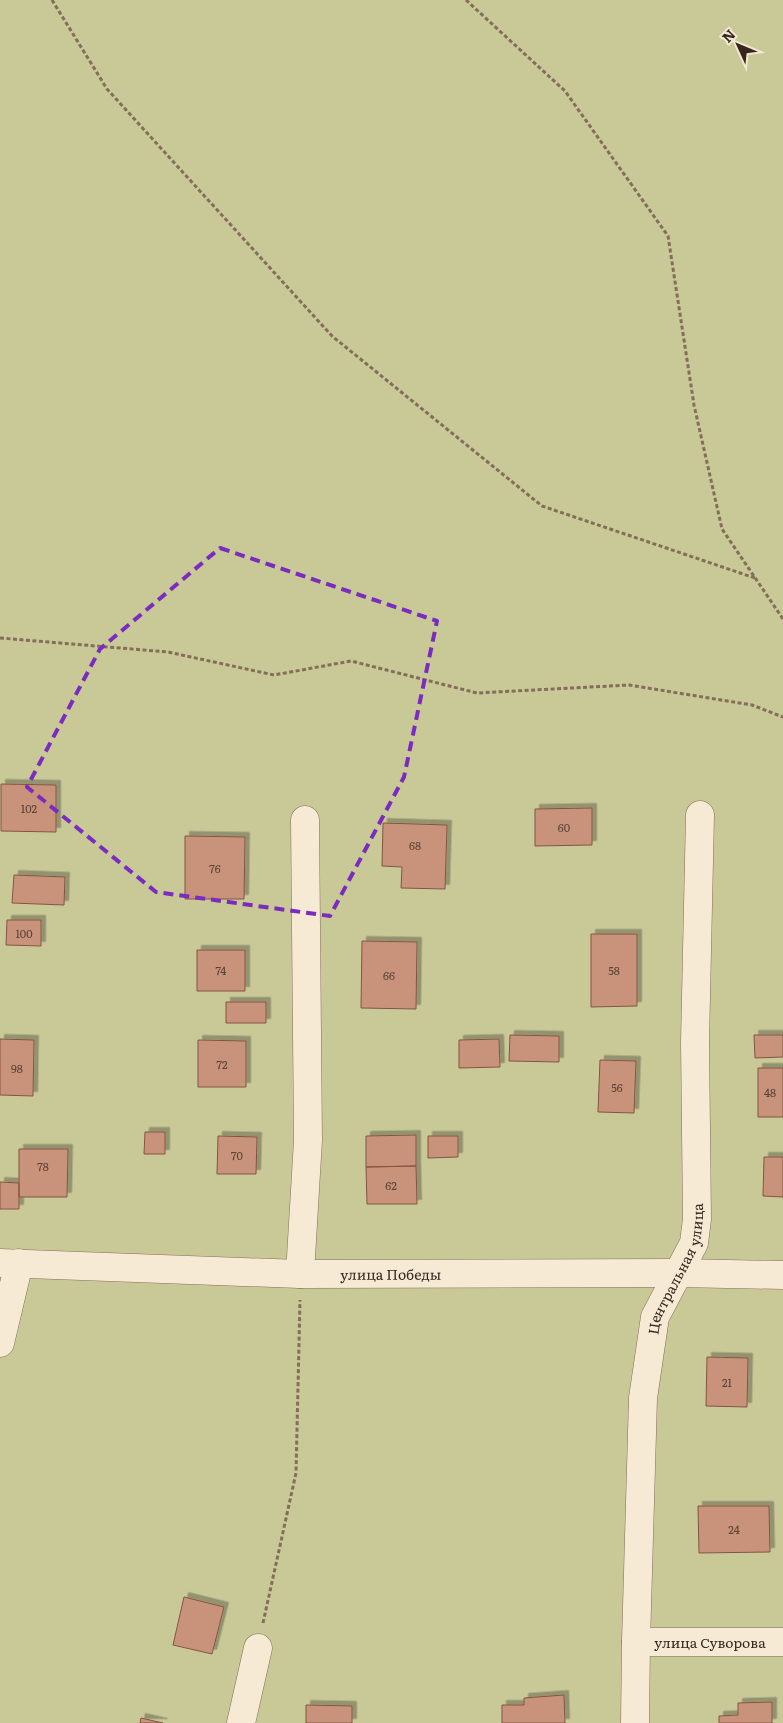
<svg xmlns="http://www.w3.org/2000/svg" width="783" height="1723" font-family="Literata,serif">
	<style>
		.green { fill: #c8c997 }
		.building { fill: #c8937a; stroke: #835541; filter: url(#shadow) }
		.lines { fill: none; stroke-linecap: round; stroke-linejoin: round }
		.minor-casing { stroke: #856d5a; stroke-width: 29 }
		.path { stroke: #856d5a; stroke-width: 3; stroke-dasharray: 4 2.5; stroke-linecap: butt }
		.minor { stroke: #f7ead5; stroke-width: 28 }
		.marked { fill: none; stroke: #7b2cbf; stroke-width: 4; stroke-dasharray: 10 6; stroke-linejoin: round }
		.labels { text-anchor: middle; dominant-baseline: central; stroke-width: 4; stroke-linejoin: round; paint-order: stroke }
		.number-label { font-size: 11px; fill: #5a4235 }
		.street-label { font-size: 14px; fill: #35271e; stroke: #f4e7d2 }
	</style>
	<defs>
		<filter id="shadow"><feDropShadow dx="4.5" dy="-4.5" stdDeviation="0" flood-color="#0004"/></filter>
	</defs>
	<rect width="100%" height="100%" fill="#ecdcc2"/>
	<path class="green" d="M0,0H783V1723H0Z"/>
	<path class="building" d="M1,784L56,785V832L1,831Z
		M592,808V845L535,846V809Z
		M383,823L447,825L445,889L401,888L402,867L382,866Z
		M185,836L245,837L244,899H185Z
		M14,875L65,877L64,905L12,903Z
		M7,920H41V946L6,945Z
		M591,934H637V1006L591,1007Z
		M362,941L417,942L416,1009L361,1008Z
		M197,950H245V991H197Z
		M226,1002H266V1023H226Z
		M510,1035L559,1036V1062L509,1061Z
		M754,1035H783V1057L755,1058Z
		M0,1039L34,1040L33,1096L0,1095Z
		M499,1039L500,1067L459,1068V1040Z
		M198,1040L246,1041V1087H198Z
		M600,1060L636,1061L634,1113L598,1112Z
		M758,1068H783V1117H758Z
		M145,1132H165V1154H144Z
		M416,1135V1166L366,1167V1136Z
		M218,1136L257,1137L256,1174H217Z
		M428,1136H458V1157L428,1158Z
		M19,1149H68L67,1197H19Z
		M764,1157H783V1197L763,1196Z
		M416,1166L417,1204H367L366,1167Z
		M0,1182L19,1183V1209H0Z
		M707,1357L748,1358L747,1407L706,1406Z
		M698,1506H769L770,1552L699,1553Z
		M184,1597L224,1607L212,1654L173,1645Z
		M564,1695L565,1723H502V1705H524V1698Z
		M772,1702V1723H719V1716L738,1715V1703Z
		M306,1705L352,1706V1723H306Z
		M141,1718L163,1723H140Z"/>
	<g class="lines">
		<g class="minor-casing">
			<g id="minor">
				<path id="s1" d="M0,1263L300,1274L678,1273L783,1275"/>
				<path d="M300,1274L308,1140L305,820"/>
				<path d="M0,1343L19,1263"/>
				<path id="s2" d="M636,1642H783"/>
				<path d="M241,1723L258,1648"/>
				<path id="s3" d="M635,1723L636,1642L643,1398L655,1317L694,1243L697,1219L695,1042L700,815"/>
			</g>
		</g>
		<path class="path" d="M52,0L107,89L332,336L542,506L755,578
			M466,0L565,91L668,236L694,405L722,529L783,619
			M0,638L168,652L274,675L351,661L477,693L629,685L752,705L783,717
			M263,1623L296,1473L300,1300"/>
		<use href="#minor" class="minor"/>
	</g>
	<path class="marked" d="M220,548L437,621L404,777L330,916L156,892L27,787L100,649Z"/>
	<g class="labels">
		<g class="number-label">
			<text x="29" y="808">102</text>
			<text x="564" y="827">60</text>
			<text x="415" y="845">68</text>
			<text x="215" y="868">76</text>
			<text x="24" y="933">100</text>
			<text x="221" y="970">74</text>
			<text x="614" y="970">58</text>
			<text x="389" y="975">66</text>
			<text x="222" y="1064">72</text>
			<text x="17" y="1068">98</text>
			<text x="617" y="1087">56</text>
			<text x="770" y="1092">48</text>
			<text x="237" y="1155">70</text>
			<text x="43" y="1166">78</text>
			<text x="391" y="1185">62</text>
			<text x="727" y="1382">21</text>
			<text x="734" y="1529">24</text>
		</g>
		<g class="street-label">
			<text stroke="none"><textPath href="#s3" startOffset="460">Центральная улица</textPath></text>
			<text stroke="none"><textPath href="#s1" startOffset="391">улица Победы</textPath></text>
			<text stroke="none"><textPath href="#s2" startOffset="74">улица Суворова</textPath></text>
		</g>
	</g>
	<g transform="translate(738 45) rotate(314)" stroke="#f4e7d2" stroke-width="4" paint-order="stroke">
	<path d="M0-4L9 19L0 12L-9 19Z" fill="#35271e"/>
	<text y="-8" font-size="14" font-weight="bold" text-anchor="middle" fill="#35271e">N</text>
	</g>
</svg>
